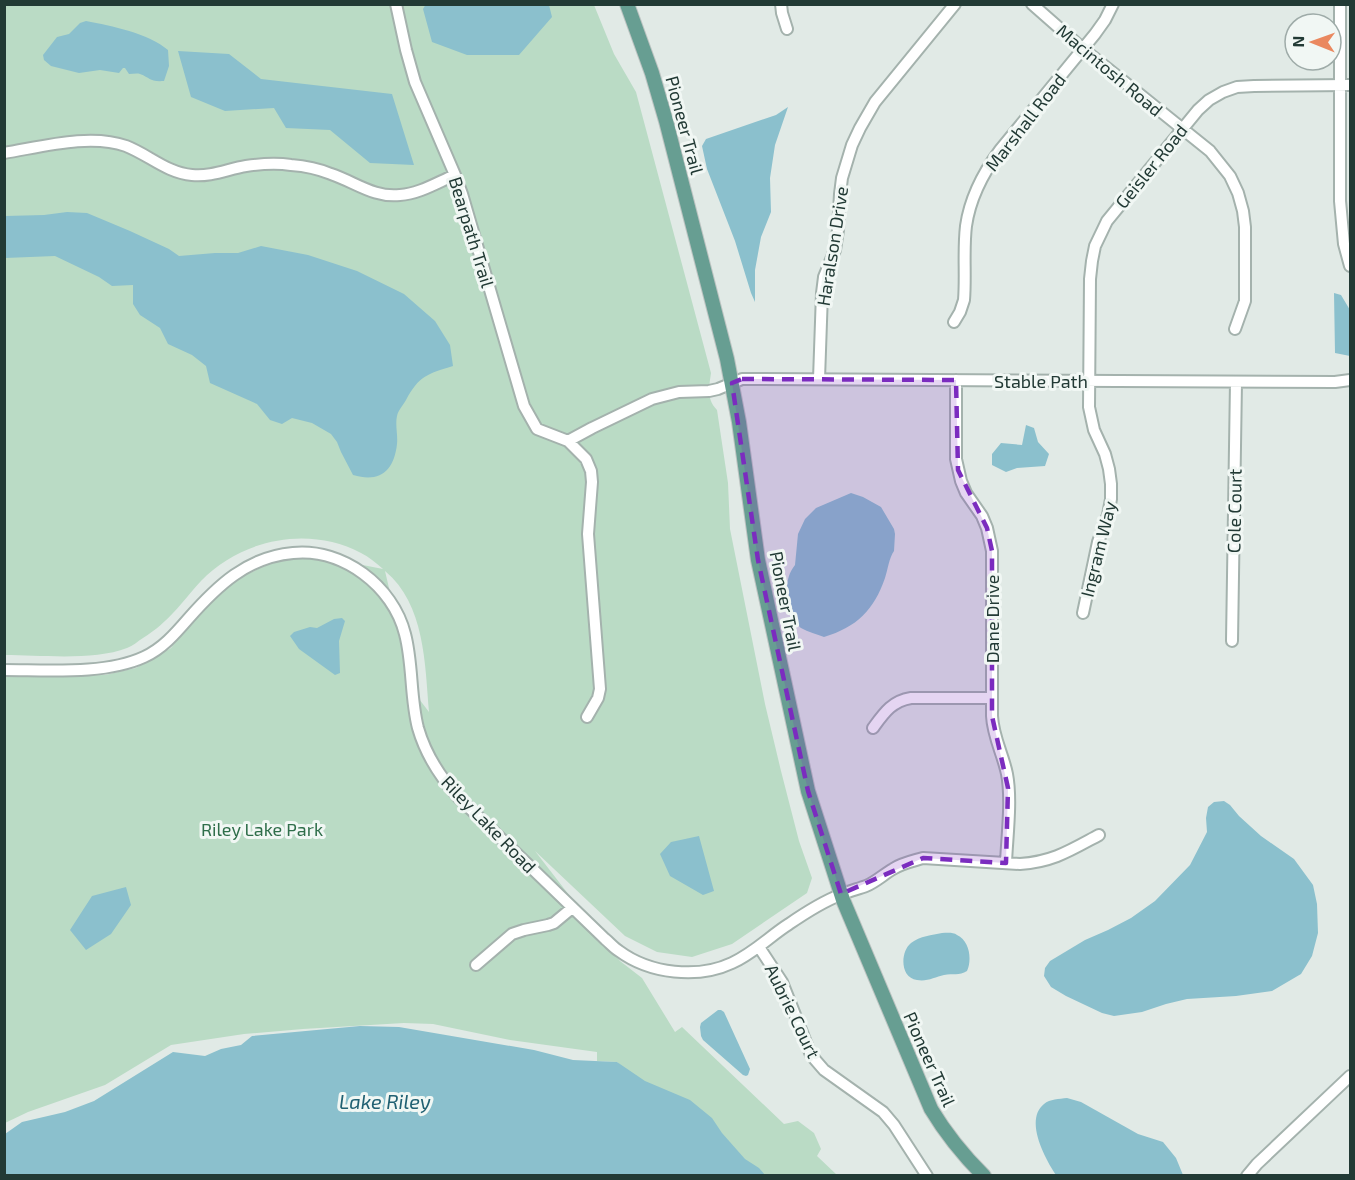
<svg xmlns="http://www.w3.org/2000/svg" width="1355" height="1180" font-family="'Exo 2',sans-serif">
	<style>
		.green { fill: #badbc5; fill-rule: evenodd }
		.water { fill: #8bc0cd }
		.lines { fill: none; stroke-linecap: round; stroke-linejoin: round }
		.minor-casing { stroke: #a4b2ad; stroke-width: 14 }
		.major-casing { stroke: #bdc4c2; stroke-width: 16 }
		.minor { stroke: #fff; stroke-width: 10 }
		.major { stroke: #679e92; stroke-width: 14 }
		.marked { fill: #7b2cbf; fill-opacity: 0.2; stroke: #7b2cbf; stroke-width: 4.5; stroke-dasharray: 12 8; stroke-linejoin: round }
		.labels { text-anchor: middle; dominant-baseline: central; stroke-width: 6; stroke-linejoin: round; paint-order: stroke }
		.street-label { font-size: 18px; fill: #223a35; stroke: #f1f7f4 }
		.park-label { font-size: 18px; fill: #2f6e4a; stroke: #f1f7f4 }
		.water-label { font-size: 20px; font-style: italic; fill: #206072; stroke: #f1f7f4 }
	</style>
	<rect width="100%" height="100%" fill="#e1eae6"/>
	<path class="green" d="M5,5H594L614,54L636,92L711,373C709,388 706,398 717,410L728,483L730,529L765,704L781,771L799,841L812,878L807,893L732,944L692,957L657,952L625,936L535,851L620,961L642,978L675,1032L682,1027L784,1124L798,1121L814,1133L821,1149L817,1156L837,1175H742L617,1062L597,1061V1052L510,1040L433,1024L404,1023L303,1029L244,1034L171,1045L105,1085L28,1112L5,1123V676L105,675L136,668L171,648L221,586L296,552L383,569C376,563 369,557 361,553C309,525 241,539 201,581C181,603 169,622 143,638C138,641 133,646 127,648C94,661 40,655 5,655ZM385,571C425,604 425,664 429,712L413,691Z"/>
	<path class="water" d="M426,4L549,5L552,17L519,55H467L432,42L423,9Z
		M86,21C112,26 148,33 168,50L169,66L164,81C149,82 151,78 140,74C137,73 133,74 129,74L125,68H123L119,73L100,70L79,73L51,66L44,60L43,55L57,37L69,34L80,23Z
		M178,51L229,54L261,79L392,94L414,165L370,163L330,130L286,128L274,108L225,111L191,97Z
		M788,107L775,145L770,178L771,212L761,237L755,270V302L751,293L735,241L707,169L702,146L706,139L776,115Z
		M67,212L87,213L130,231L169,249L179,256L215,253H238L261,246L308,255L357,271L404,294L435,321L450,345L453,366C427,374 419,376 406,400C403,405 398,411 397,416C395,425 398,435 397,444C394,471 380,483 353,475L341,452L337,442L331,434L312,423L292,418L282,424L270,420L257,404L210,383L206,366L192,355L168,344L160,328L140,315L133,304V285L112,286L99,277L55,256L5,258V216L44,215Z
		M1334,293L1341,295L1350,310V356L1335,353Z
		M1026,425L1034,428L1038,442L1049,454L1045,466L1017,468L1006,472L992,465V454L1001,443L1022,445Z
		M851,493L863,497L881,507L894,529L895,534L894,551C889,558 888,569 885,578C874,610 857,627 824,637C817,634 808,632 801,628C798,626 798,623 796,620C787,604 782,581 795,565L798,534L805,519L816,508Z
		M342,618L345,621L339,641L340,673L335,675L299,649L290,636L294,632L310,627L317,628L334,619Z
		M1224,801L1230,805L1239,816L1261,836L1294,859L1313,885L1317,904L1318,933L1312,956L1301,974L1272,991L1236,996L1187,999L1166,1004L1142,1012L1114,1016L1102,1013L1066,996L1051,987L1044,976L1045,968L1050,961L1085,940L1108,930L1131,918L1155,901L1190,865L1207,832L1206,818L1208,807L1214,802Z
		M699,836L714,891L703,895L670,876L660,854L671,842Z
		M126,887L131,905L111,934L86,950L70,930L92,896Z
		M942,933C947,933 953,932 957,935C970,941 972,960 967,971C959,976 953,973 944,975C935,977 927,982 917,980C900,978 900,952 911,943C920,936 932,935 942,933Z
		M718,1010H721L724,1012L750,1069L748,1075L746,1076L743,1075L703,1040L701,1036L700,1027L701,1023Z
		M360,1026L399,1027L534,1050L573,1060L617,1062L645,1081L690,1100L712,1118L722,1133L745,1159L759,1168L765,1175H5V1134L22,1122L65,1112L94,1101L173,1052L205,1056L221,1049L241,1045L252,1036Z
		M1067,1098L1081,1102L1138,1134L1163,1142L1176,1158L1183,1175H1056C1045,1159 1024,1120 1044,1104C1050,1099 1059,1099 1067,1098Z"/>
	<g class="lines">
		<g class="minor-casing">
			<path id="minor" d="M396,4L406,50L415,82L455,175L462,194L524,406L537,429L568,441L592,428L652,399L679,392L709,391L718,389L742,379L1335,382L1350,380
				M781,4L782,13L787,29
				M1032,4L1082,48L1210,151L1230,176L1238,193L1243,211L1245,227V301L1235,329
				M1340,4V201L1344,244L1350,266
				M4,153C41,147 90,133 126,146C149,155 167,173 192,175C211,177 228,169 246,166C260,164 277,163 291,165C305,166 319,169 331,174C355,182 374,198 400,195C419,194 438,182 455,175
				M954,322L960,312L964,300C966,276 963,251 966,226C970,198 983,173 1000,150L1095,34L1105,20L1113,4
				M819,379L822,293L824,277L835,250L838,230L840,194L842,178L852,145L860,128L875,102L955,4
				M956,380V459L961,481L966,493L982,516L987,528L992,551V716C993,737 1003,754 1007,774C1012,800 1007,837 1006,863
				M568,441L586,459L591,471L592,482L588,534L600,689L598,698L587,717
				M1083,613L1098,542L1108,515L1111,499V484L1109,469L1105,454L1094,430L1089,407L1090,279L1092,261L1095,246L1107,221L1198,110L1209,100L1223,92L1237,87L1254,86L1350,85
				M1232,641L1236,382
				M4,670C47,670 105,675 144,657C162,649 175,634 188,619C217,586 247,557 293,553C343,548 393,586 405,634C413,664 410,697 418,728C426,756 440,777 459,798L605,939C610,943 614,948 619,951C650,974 698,979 732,963C754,953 770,936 789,924C805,913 822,902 840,895C849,891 858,889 866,886C876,882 884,874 893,869C902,863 913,861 923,858L1020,864C1053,862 1071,850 1099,835
				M873,728C884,713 892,701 911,698H992
				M759,947L782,982L811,1055L824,1070L883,1112L894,1125L927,1176
				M476,965L512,934L524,930L548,925L554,923L572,908
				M1247,1176L1257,1164L1350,1076"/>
		</g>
		<g class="major-casing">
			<path id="major" d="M627,4L652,73L666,121L727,359L739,422L758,560L808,791L843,900L931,1109C946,1134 963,1155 984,1176"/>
		</g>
		<use href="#minor" class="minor"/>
		<use href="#major" class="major"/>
	</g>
	<path class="marked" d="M742,379L956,380L958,470L987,528L992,551V716L1008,788L1006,863L923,858L841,894L808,791L758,560L732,383Z"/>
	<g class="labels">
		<g class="street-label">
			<text transform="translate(1110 70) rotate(40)">Macintosh Road</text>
			<text transform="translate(1025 122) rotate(-52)">Marshall Road</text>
			<text transform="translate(685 125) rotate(75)">Pioneer Trail</text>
			<text transform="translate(1151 166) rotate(-51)">Geisler Road</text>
			<text transform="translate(472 232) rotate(73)">Bearpath Trail</text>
			<text transform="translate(832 246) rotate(-81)">Haralson Drive</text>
			<text x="1041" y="381">Stable Path</text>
			<text transform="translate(1234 511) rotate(-89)">Cole Court</text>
			<text transform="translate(1098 549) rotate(-76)">Ingram Way</text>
			<text transform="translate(786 601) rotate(79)">Pioneer Trail</text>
			<text transform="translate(992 619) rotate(-90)">Dane Drive</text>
			<text transform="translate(489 824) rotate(46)">Riley Lake Road</text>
			<text transform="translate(793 1011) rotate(64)">Aubrie Court</text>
			<text transform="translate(930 1059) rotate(66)">Pioneer Trail</text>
		</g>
		<g class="park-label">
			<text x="262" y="829">Riley Lake Park</text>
		</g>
		<g class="water-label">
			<text x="385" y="1101">Lake Riley</text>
		</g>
	</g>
	<rect width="1355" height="1180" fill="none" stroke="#223a35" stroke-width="12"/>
	<g transform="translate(1313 42) rotate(271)"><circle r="28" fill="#f1f7f4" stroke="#9eaba8" stroke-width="1.5"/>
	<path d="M0-4.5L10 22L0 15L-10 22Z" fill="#ea885f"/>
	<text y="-9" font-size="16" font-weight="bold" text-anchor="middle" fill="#223a35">N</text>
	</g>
</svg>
